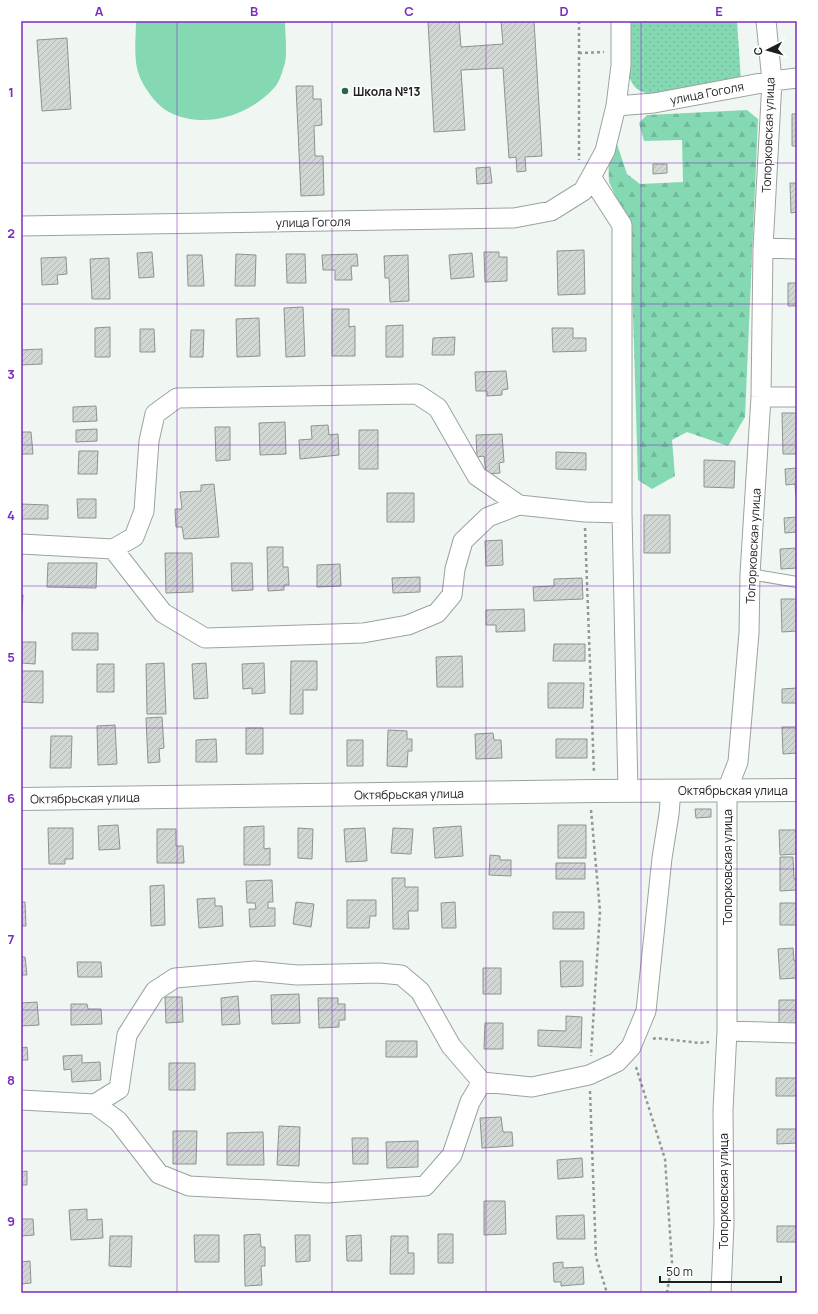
<svg xmlns="http://www.w3.org/2000/svg" width="818" height="1314" font-family="Manrope,sans-serif">
	<style>
		.grass { fill: url(#grass-dots) }
		.forest { fill: url(#forest-firs) }
		.garden { fill: #84d9b3 }
		.building { fill: url(#building-hatch); stroke: #8d9390 }
		.lines { fill: none; stroke-linecap: round; stroke-linejoin: round }
		.service-casing { stroke: #9ca39f; stroke-width: 12 }
		.minor-casing { stroke: #9ca39f; stroke-width: 21 }
		.tertiary-casing { stroke: #9ca39f; stroke-width: 24 }
		.path { stroke: #939895; stroke-width: 2.5; stroke-dasharray: 3 3; stroke-linecap: butt }
		.service { stroke: #fff; stroke-width: 10 }
		.minor { stroke: #fff; stroke-width: 19 }
		.tertiary { stroke: #fff; stroke-width: 22 }
		.grid { fill: none; stroke: #7b2cbf; stroke-width: 1; stroke-opacity: 0.55 }
		.poi-dot { fill: #2a634b; stroke: #fff; stroke-width: 1.5 }
		.labels { text-anchor: middle; dominant-baseline: central; stroke-width: 3; stroke-linejoin: round; paint-order: stroke }
		.poi-label { font-size: 12px; font-weight: bold; fill: #1c1f1d; stroke: #fff; text-anchor: start }
		.street-label { font-size: 12px; fill: #1c1f1d; stroke: #fff }
		.neatline { fill: none; stroke: #7b2cbf; stroke-width: 1.5 }
		.grid-label { font-size: 13px; text-anchor: middle; font-weight: bold; fill: #7b2cbf }
	</style>
	<defs>
		<pattern id="grass-dots" width="8" height="8" patternUnits="userSpaceOnUse"><rect width="8" height="8" fill="#84d9b3"/><path d="M2 2h.1M6 6h.1" fill="none" stroke="#71ba9a" stroke-width="1.8" stroke-linecap="round"/></pattern>
		<pattern id="forest-firs" width="22" height="20" patternUnits="userSpaceOnUse"><rect width="22" height="20" fill="#84d9b3"/><path d="M5 1l3.5 6h-7zM16 11l3.5 6h-7z" fill="#71ba9a"/></pattern>
		<pattern id="building-hatch" width="6" height="6" patternUnits="userSpaceOnUse"><rect width="6" height="6" fill="#d1d8d4"/><path d="M-1 1l2-2M0 6l6-6M5 7l2-2" fill="none" stroke="#b3b9b6"/></pattern>
	</defs>
	<rect width="100%" height="100%" fill="#f0f7f3"/>
	<path class="grass" d="M628,21H737L741,80L654,94C643,93 634,91 630,78Z"/>
	<path class="forest" d="M747,110L758,119L745,417L728,446L687,432L672,440L675,476L652,489L638,480L633,314L629,225L609,182L608,151L616,141L627,174L640,184L683,182L682,140L644,141L639,123L647,115Z"/>
	<path class="garden" d="M136,21H285C285,32 288,57 284,66C282,73 279,83 274,88C249,116 203,130 169,112C157,106 144,88 139,75C133,58 136,39 136,21Z"/>
	<path class="building" d="M428,21H459L461,47L503,44L501,21H534L542,156L525,157L526,171L517,172L516,157L509,158L503,68L461,70L465,130L434,132Z
		M67,38L71,109L42,111L37,40Z
		M296,86H313V99H321L322,125L314,126L315,156H323L324,195L301,196Z
		M792,114H797V146H792Z
		M653,164H667V173L653,174Z
		M490,167L492,183L477,184L476,168Z
		M790,183H797V212L791,213Z
		M584,250L585,294L558,295L557,251Z
		M152,252L154,277L139,278L137,253Z
		M484,252H499V257H507V281L485,282Z
		M472,253L474,277L451,279L449,255Z
		M236,254L256,255L255,286H235Z
		M286,254H305L306,283H287Z
		M357,254L358,266H351L352,280H335V270H323L322,255Z
		M187,255H202L204,286H188Z
		M408,255L409,301L390,302L389,278H385L384,256Z
		M66,257L67,274L57,275L58,284L42,285L41,258Z
		M109,258L110,299H92L90,259Z
		M788,283H797V306H788Z
		M303,307L305,356L286,357L284,308Z
		M332,309H349V327L355,326V356H332Z
		M259,318L260,356L237,357L236,319Z
		M403,325V357H386V326Z
		M110,327V357H95V328Z
		M552,328H573V338H586V351L553,352Z
		M140,329H154L155,352H140Z
		M191,330H204L203,357H190Z
		M455,337L454,355H432L433,338Z
		M42,349V364L21,365V350Z
		M506,371L508,389L502,390V395L487,396V391H476L475,372Z
		M96,406L97,421L73,422V407Z
		M782,413H797V454H783Z
		M285,422L286,454L260,455L259,423Z
		M328,425L329,435L338,434L339,455L300,459L299,440L312,439L311,426Z
		M215,427H230V460L216,461Z
		M97,429V441L76,442V430Z
		M359,430H378V469H359Z
		M21,432H31L33,454H21Z
		M502,434L504,462L499,463L500,473L486,474L484,456L477,457L476,435Z
		M79,451H98L97,474H78Z
		M556,452L586,453V470L556,469Z
		M704,460L735,461L734,488L704,487Z
		M797,468V496H796L795,484L786,485L785,469Z
		M214,484L219,537L184,539L182,527H176L175,509H182L180,492L201,491V485Z
		M387,493H414V522H387Z
		M77,499H96V518H78Z
		M21,504L48,505V519H21Z
		M644,515H670V553H644Z
		M797,517V532L785,533L784,518Z
		M502,540L503,565L486,566L485,541Z
		M267,547H283V567H288L289,585H284V590L268,591Z
		M797,548V568L781,569L780,549Z
		M165,553H192L193,592L166,593Z
		M48,563H97L96,588L47,587Z
		M231,563H252L253,590L232,591Z
		M340,564L341,586L317,587V565Z
		M420,577V592L393,593L392,578Z
		M582,578L583,599L534,601L533,587L554,586V579Z
		M21,594L23,595L22,612H21Z
		M781,599H797V631L782,632Z
		M524,609L525,631L496,632V625H486V610Z
		M72,633H98V650H72Z
		M21,642H36L35,664L21,663Z
		M554,644H585V661H553Z
		M462,656L463,687H437L436,657Z
		M291,661H317V690H303V714H290Z
		M164,663L166,714H147L146,664Z
		M206,663L208,698L194,699L192,664Z
		M264,663L265,693L252,694V688L243,689L242,664Z
		M97,664H114V692H97Z
		M21,671H43V703L21,702Z
		M548,683H584L583,708H548Z
		M797,688V703H782V689Z
		M162,717L164,748L159,749L160,762L148,763L146,718Z
		M115,725L117,764L98,765L97,726Z
		M782,727H797V753L783,754Z
		M246,728H263V754H246Z
		M388,730L407,731V739H412V751H408L407,767L387,766Z
		M493,733L494,740H501L502,758L476,759L475,734Z
		M51,736H72L71,768H50Z
		M216,739L217,762H196V740Z
		M556,739H587V758H556Z
		M347,740H363V766H347Z
		M695,809H711V817L696,818Z
		M118,825L120,849L99,850L98,826Z
		M558,825H586V858H558Z
		M264,826V849L270,848V865H244V827Z
		M461,826L463,856L435,858L433,828Z
		M48,828H73V859H65V864H49Z
		M298,828L313,829L312,859L298,858Z
		M365,828L367,861L346,862L344,829Z
		M393,828L413,829L411,854L391,853Z
		M157,829H176V846H183L184,863H157Z
		M779,830H796L797,854L780,855Z
		M490,855L500,856V860H511V876L489,875Z
		M780,857H793L794,879H797V890L780,891Z
		M556,863H585V879H556Z
		M392,878H405V887H418V911H408L409,929H393Z
		M272,880L273,902H268V908H275V926L250,927L249,909H256L255,903H247L246,881Z
		M164,885L165,925L151,926L150,886Z
		M215,898V906H222L223,926L199,928L197,899Z
		M347,900H376V916H370L369,928H347Z
		M21,902H25L26,926H21Z
		M296,902L314,904L311,927L293,924Z
		M455,902L456,928H442L441,903Z
		M780,903H797V925H780Z
		M553,912H584V929H553Z
		M793,948L794,961H797V978L780,979L778,949Z
		M21,957H25L27,975H21Z
		M560,961H583V986L561,987Z
		M77,962H101L102,977H78Z
		M483,968H501V994H483Z
		M299,994L300,1023L272,1024L271,995Z
		M238,996L240,1024L222,1025L221,998Z
		M165,997H182L183,1022L166,1023Z
		M318,998H338V1004H345V1020H339V1027L319,1028Z
		M779,1000H797V1027H779Z
		M37,1002L39,1025L21,1026V1003Z
		M71,1004H87L88,1009H101L102,1024L71,1025Z
		M566,1016L582,1017L581,1048L538,1046V1030L566,1031Z
		M485,1023H503V1049H484Z
		M386,1041H417V1057H386Z
		M27,1047L28,1060H21V1048Z
		M82,1055V1063L100,1062L101,1080L72,1082L71,1069L64,1070L63,1056Z
		M169,1063H195V1090H169Z
		M776,1078H797V1096H776Z
		M501,1117L503,1132H512L513,1146L482,1148L480,1118Z
		M279,1126L300,1127L299,1166L277,1165Z
		M777,1129H797V1143L777,1144Z
		M173,1131H197L196,1164H173Z
		M263,1132L264,1165H227V1133Z
		M352,1138H368V1164H353Z
		M418,1141V1167L387,1168L386,1142Z
		M582,1158L583,1177L558,1179L557,1160Z
		M27,1171V1185H21V1172Z
		M484,1201H505L506,1234L484,1235Z
		M87,1209V1220L102,1219L103,1238L71,1240L69,1210Z
		M584,1215L585,1239H557L556,1216Z
		M21,1219H33L34,1235L21,1236Z
		M777,1226H797V1242H777Z
		M260,1234L261,1247H265V1266H261L262,1285L245,1286L244,1235Z
		M438,1234H453V1263H438Z
		M194,1235H219V1262H195Z
		M295,1235H310V1261L296,1262Z
		M361,1235L362,1261H347L346,1236Z
		M110,1236H132L131,1267L109,1266Z
		M391,1236H408V1253H414V1274H390Z
		M30,1261L31,1283L21,1284V1262Z
		M563,1262V1268L583,1267L584,1284L561,1286V1282H554L553,1263Z"/>
	<g class="lines">
		<g class="service-casing">
			<path id="service" d="M750,574L797,582"/>
		</g>
		<g class="minor-casing">
			<path id="minor" d="M616,106L654,103L772,81L797,78
				M591,177L622,225V513L628,791
				M21,226L514,218L551,211L583,191L591,177L605,151L616,106L621,65V21
				M763,248L797,249
				M761,397H797
				M21,544L113,549L134,537L144,511L149,441L155,414L177,398L417,394L438,408L477,476L519,505
				M113,549L163,613L205,638L363,633L408,625L437,613L452,595L455,569L463,541L488,517L519,505L585,512L622,513
				M727,1031L797,1033
				M21,1100L95,1104L118,1121L159,1174L189,1186L327,1193L425,1186L452,1155L470,1102L482,1082
				M95,1104L119,1089L127,1035L155,991L175,978L255,971L297,975L379,973L401,975L420,991L451,1046L482,1082L532,1087L589,1075L617,1062L631,1047L646,1011L662,858L669,814L671,790
				M721,1293L724,1223L723,1110L727,1031V790L738,762L749,633L750,574L761,397L763,248L772,81L766,21"/>
		</g>
		<g class="tertiary-casing">
			<path id="tertiary" d="M21,799L593,791L797,790"/>
		</g>
		<path class="path" d="M579,21V160
			M579,53L604,52
			M585,528L594,773
			M591,810L600,911L591,1056
			M653,1039L656,1038L700,1043L709,1042
			M636,1067L665,1159L672,1262L667,1293
			M590,1091L596,1257L607,1293"/>
		<use href="#service" class="service"/>
		<use href="#minor" class="minor"/>
		<use href="#tertiary" class="tertiary"/>
	</g>
	<path class="grid" d="M177,21V1293M332,21V1293M486,21V1293M641,21V1293M21,163H797M21,304H797M21,445H797M21,586H797M21,728H797M21,869H797M21,1010H797M21,1151H797"/>
	<circle class="poi-dot" cx="345" cy="91" r="4"/>
	<g class="labels">
		<g class="poi-label">
			<text x="353" y="91">Школа №13</text>
		</g>
		<g class="street-label">
			<text transform="translate(707 93) rotate(-11)">улица Гоголя</text>
			<text transform="translate(768 135) rotate(-88)">Топорковская улица</text>
			<text transform="translate(313 222) rotate(-1)">улица Гоголя</text>
			<text transform="translate(753 546) rotate(-87)">Топорковская улица</text>
			<text x="733" y="790">Октябрьская улица</text>
			<text transform="translate(409 794) rotate(-1)">Октябрьская улица</text>
			<text transform="translate(85 798) rotate(-1)">Октябрьская улица</text>
			<text transform="translate(727 867) rotate(-90)">Топорковская улица</text>
			<text transform="translate(723 1191) rotate(-90)">Топорковская улица</text>
		</g>
	</g>
	<rect width="818" height="1314" fill="none" stroke="#ffffff" stroke-width="44"/>
	<g transform="translate(768 50) rotate(264)" stroke="#ffffff" stroke-width="3" paint-order="stroke">
	<path d="M0-3L7 15L0 10L-7 15Z" fill="#1c1f1d"/>
	<text y="-6" font-size="11" font-weight="bold" text-anchor="middle" fill="#1c1f1d">С</text>
	</g>
	<path d="M660 1276v6h121v-6" fill="none" stroke="#1c1f1d" stroke-width="2"/>
	<text x="666" y="1276" font-size="12" fill="#1c1f1d" stroke="#ffffff" stroke-width="3" paint-order="stroke">50 m</text>
	<rect x="22" y="22" width="774" height="1270" class="neatline"/>
	<g class="grid-label">
		<text x="99" y="16">A</text>
		<text x="254" y="16">B</text>
		<text x="409" y="16">C</text>
		<text x="564" y="16">D</text>
		<text x="719" y="16">E</text>
		<text x="11" y="97">1</text>
		<text x="11" y="238">2</text>
		<text x="11" y="379">3</text>
		<text x="11" y="520">4</text>
		<text x="11" y="662">5</text>
		<text x="11" y="803">6</text>
		<text x="11" y="944">7</text>
		<text x="11" y="1085">8</text>
		<text x="11" y="1226">9</text>
	</g>
</svg>
